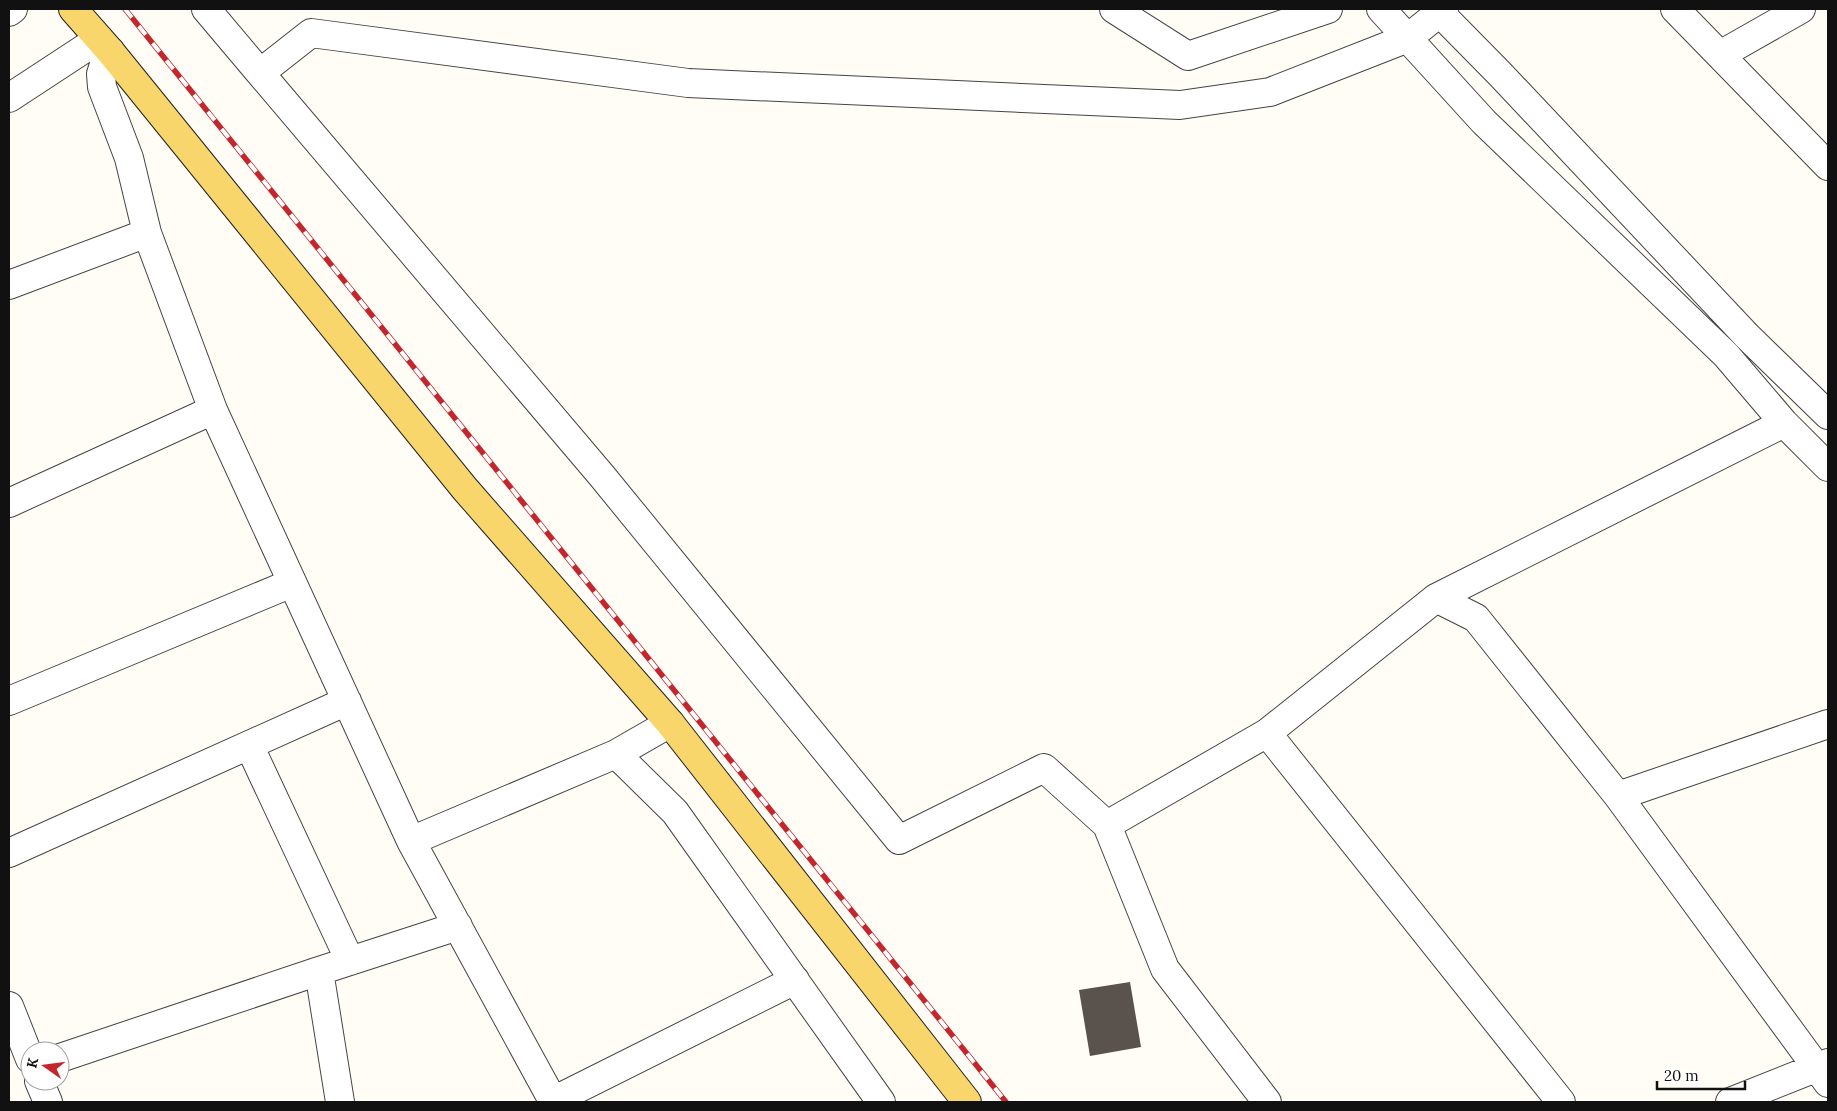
<svg xmlns="http://www.w3.org/2000/svg" width="1837" height="1111" font-family="Lora,serif">
	<style>
		.building { fill: #5a524d }
		.lines { fill: none; stroke-linecap: round; stroke-linejoin: round }
		.minor-casing { stroke: #444; stroke-width: 30 }
		.major-casing { stroke: #222; stroke-width: 30 }
		.minor { stroke: #fff; stroke-width: 28 }
		.major { stroke: #f9d66b; stroke-width: 28 }
		.rail-casing { stroke: #c4262e; stroke-width: 5.5 }
		.rail { stroke: #fff; stroke-width: 4; stroke-dasharray: 11; stroke-linecap: butt }
	</style>
	<rect width="100%" height="100%" fill="#fffdf5"/>
	<path class="building" d="M1130,982L1141,1047L1090,1056L1079,990Z"/>
	<g class="lines">
		<g class="minor-casing">
			<path id="minor" d="M206,9L260,73
				M1114,9L1188,56L1328,9
				M1381,9L1484,122L1726,355L1784,423L1828,467
				M1436,9L1500,74L1747,336L1828,415
				M1675,9L1828,166
				M9,12L13,9
				M110,51L105,61L101,74L102,87L129,158L147,233
				M1720,55L1801,9
				M9,98L99,39
				M9,285L147,233L213,410
				M9,503L213,410L411,841
				M1436,598L1476,618L1618,796L1828,1083
				M9,701L292,583
				M1267,733L1561,1102
				M249,745L350,961
				M616,754L675,812L881,1102
				M1618,796L1828,724
				M1107,825L1267,733L1436,598L1784,423
				M9,853L347,701
				M9,1006L30,1059
				M60,1058L319,971
				M39,1081L48,1102
				M553,1101L411,841L616,754L670,723
				M340,1102L319,971L458,926
				M555,1102L553,1101L795,980
				M1267,1102L1165,969L1107,825L1044,768L899,840L602,476L260,73L311,33L688,83L1180,105L1270,92L1408,38L1444,9
				M1730,1102L1828,1063"/>
		</g>
		<g class="major-casing">
			<path id="major" d="M73,9L110,51L465,489L670,723L967,1102"/>
		</g>
		<use href="#minor" class="minor"/>
		<use href="#major" class="major"/>
		<g class="rail-casing">
			<path id="rail" d="M125,9L1006,1102"/>
		</g>
		<use href="#rail" class="rail"/>
	</g>
	<rect width="1837" height="1111" fill="none" stroke="#111111" stroke-width="20"/>
	<g transform="translate(45 1066) rotate(284)"><circle r="24" fill="#ffffff" stroke="#a0a0a0"/>
	<path d="M0-4L9 19L0 12L-9 19Z" fill="#c4262e"/>
	<text y="-8" font-size="14" font-weight="bold" text-anchor="middle" fill="#111111">K</text>
	</g>
	<path d="M1657 1081v8h88v-8" fill="none" stroke="#111111" stroke-width="2.5"/>
	<text x="1664" y="1081" font-size="15" fill="#111111" stroke="#ffffff" stroke-width="4" paint-order="stroke">20 m</text>
</svg>
